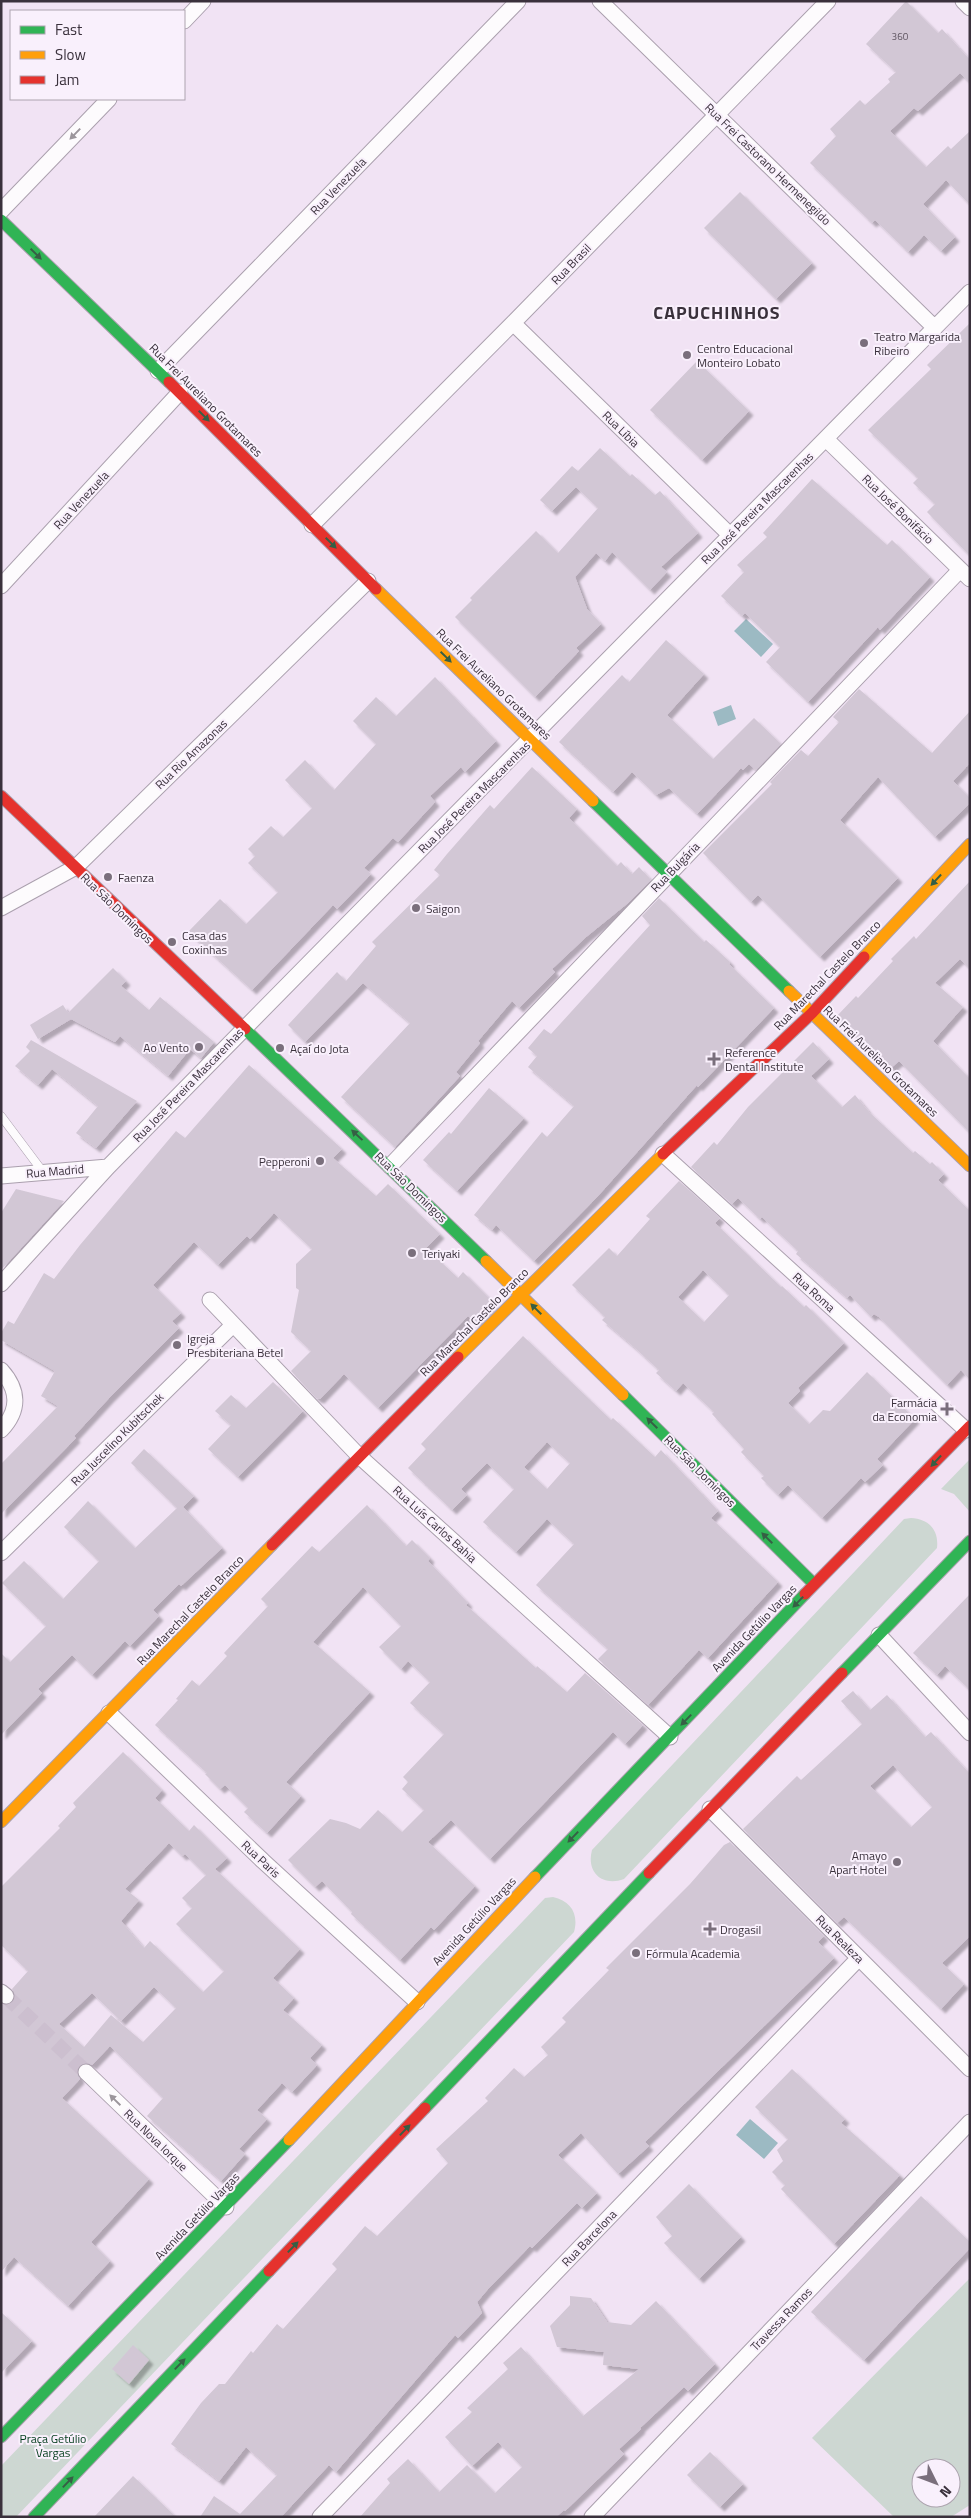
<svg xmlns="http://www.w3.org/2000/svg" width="971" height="2518" font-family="'Titillium Web',sans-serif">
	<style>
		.green { fill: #cdd7d2; fill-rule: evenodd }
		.water { fill: #9cbac3 }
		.building { fill: #d2c7d5; fill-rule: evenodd; filter: url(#shadow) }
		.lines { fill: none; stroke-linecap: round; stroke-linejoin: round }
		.street-tunnel { stroke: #ccbfcf; stroke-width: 15; stroke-dasharray: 15 8; stroke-linecap: butt }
		.lane-casing { stroke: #aba0ae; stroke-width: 9 }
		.street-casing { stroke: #aba0ae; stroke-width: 17 }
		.fast-casing { stroke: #aba0ae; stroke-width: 13 }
		.slow-casing { stroke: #aba0ae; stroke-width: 13 }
		.jam-casing { stroke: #aba0ae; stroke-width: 13 }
		.lane { stroke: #fdfbfd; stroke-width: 8 }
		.street { stroke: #fdfbfd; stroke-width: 15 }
		.fast { stroke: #30b455; stroke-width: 11 }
		.slow { stroke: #ff9f0a; stroke-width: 11 }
		.jam { stroke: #e5322d; stroke-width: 11 }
		.oneway { fill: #9c969c }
		.oneway2 { fill: #365f45 }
		.poi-dot { fill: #7a6f7c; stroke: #f9f0fc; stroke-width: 2 }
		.labels { text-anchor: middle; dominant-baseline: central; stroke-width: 4; stroke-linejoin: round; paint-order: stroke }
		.number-label { font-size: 10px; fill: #605662 }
		.street-label { font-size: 12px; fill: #3a313c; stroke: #f9f0fc }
		.poi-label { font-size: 12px; fill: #3a313c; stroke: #f9f0fc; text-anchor: start }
		.park-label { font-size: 12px; fill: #003b1a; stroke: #f9f0fc }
		.district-label { font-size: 18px; font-weight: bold; letter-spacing: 1px; fill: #3a313c; stroke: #f9f0fc }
	</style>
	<defs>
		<filter id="shadow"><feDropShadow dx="4.5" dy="4.5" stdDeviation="1" flood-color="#0004"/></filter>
	</defs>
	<rect width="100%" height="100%" fill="#f1e3f4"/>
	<path class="green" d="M970,1459V1512L954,1494L941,1489Z
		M911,1518C929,1519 939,1530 937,1548L624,1879C602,1887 586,1872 592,1850L904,1519Z
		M553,1897C571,1901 579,1914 574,1932L16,2517H1V2466L545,1898Z
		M970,2278V2505L951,2517H894L812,2438ZM921,2468H951V2498H921Z"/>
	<path class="water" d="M746,619L773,644L761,657L734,631Z
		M731,705L736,719L718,726L713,712Z
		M750,2119L778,2143L764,2159L736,2135Z"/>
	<path class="building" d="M906,1L938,33L942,29L970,60V83L960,73L918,111L914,108L890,131L926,167L948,146L951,149L970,131V205L946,180L923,204L955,237L941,251L924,235L908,252L875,220L872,223L810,163L836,136L830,129L860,100L865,105L890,82L888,79L896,72L866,44Z
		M740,192L812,263L776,299L704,228Z
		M970,323V556L927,512L935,504L913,483L918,478L868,430L931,369L927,365Z
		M697,361L749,411L702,460L650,410Z
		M600,448L630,476L632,474L655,495L660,491L698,533L661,567L667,572L650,590L612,552L605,561L596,553L575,577L587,609L601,624L576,648L579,651L535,697L455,617L472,600L470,598L536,531L558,553L598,508L576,487L552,511L540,500L572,466L578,471Z
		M812,479L887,545L892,540L930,577L880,630L878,627L808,702L766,662L780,647L745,613L742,616L721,596L744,572L737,565L767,537L763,533Z
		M666,640L704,674L667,715L713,759L754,718L781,744L756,770L749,764L743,770L741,768L697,814L669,788L656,795L632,772L613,792L559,742L622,675L629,682Z
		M435,677L496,741L465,772L461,767L430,796L435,802L398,842L393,838L364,868L371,874L337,909L333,905L252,990L188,932L220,899L246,924L278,892L248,863L255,856L248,849L271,826L283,837L312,808L285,780L305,760L334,790L376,744L353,721L376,697L396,716Z
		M859,689L932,753L970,711V763L953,781L970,798V803L935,837L878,777L840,820L898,878L820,957L758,895L751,902L703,853L772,784L770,782L801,750L808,756L839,722L833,717Z
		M532,767L577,809L569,818L617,866L621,862L632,874L639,867L651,880L628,903L586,937L552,969L555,972L519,1008L512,1001L478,1041L480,1043L456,1072L460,1076L395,1147L341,1097L410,1023L363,983L305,1042L288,1025L337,972L346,981L376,946L372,942L440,875L434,870L447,854L490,805L494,809Z
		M970,881V969L960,959L935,983L963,1007L933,1041L970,1079V1133L899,1061L891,1068L835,1018L856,996L858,998L893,961L891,959L914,936L916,939Z
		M659,898L704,942L706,940L730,962L729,964L774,1008L698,1087L697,1085L597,1197L534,1261L496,1225L492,1230L474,1215L542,1132L547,1137L574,1106L528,1067L537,1056L528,1048L544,1029L551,1034L650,925L642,916Z
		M113,968L126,981L121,986L149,1010L160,997L214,1042L201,1058L190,1049L168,1076L120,1036L115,1042L71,1019L38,1039L30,1025L63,1005L68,1013Z
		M31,1040L137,1101L96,1148L76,1133L98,1106L52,1069L38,1085L15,1066L30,1051L26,1047Z
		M813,1042L829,1059L811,1076L842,1107L855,1095L869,1112L913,1153L915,1151L930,1164L932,1162L944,1174L938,1180L970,1211V1380L961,1370L947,1385L879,1317L874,1314L871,1317L850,1295L847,1298L796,1254L798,1251L762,1217L760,1219L738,1198L732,1204L691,1167L714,1142L717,1145L748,1107Z
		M249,1065L342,1149L333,1158L376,1196L388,1184L440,1234L426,1248L458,1278L463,1272L494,1303L475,1323L468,1316L378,1408L344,1374L320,1399L316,1398L291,1371L311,1351L291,1332L299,1290L296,1288V1264L312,1249L274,1213L250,1239L247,1236L218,1265L194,1242L153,1285L181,1313L172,1321L179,1328L110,1397L74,1436L76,1438L1,1514V1464L58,1406L41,1396L55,1371L1,1340V1333L8,1321L14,1324L44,1273L54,1279L80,1245L176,1131L185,1138Z
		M489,1088L524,1118L457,1191L423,1160L449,1132L451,1134Z
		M679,1181L720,1218L715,1223L781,1287L782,1286L804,1307L806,1305L844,1343L798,1388L800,1391L788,1403L809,1424L823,1410L830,1411L867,1372L915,1419L877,1459L883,1465L865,1482L861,1478L822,1518L788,1485L778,1495L761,1478L764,1476L741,1452L744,1449L712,1414L714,1412L683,1383L676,1391L656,1373L659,1370L634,1347L602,1320L605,1317L572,1285L609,1248L617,1256L650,1219L646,1216ZM703,1270L729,1295L704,1322L678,1297Z
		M16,1189L64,1201L1,1270V1213Z
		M523,1336L611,1420L613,1418L655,1457L661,1450L718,1511L711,1518L778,1582L708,1658L699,1650L648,1705L598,1659L608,1649L536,1585L574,1544L547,1519L516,1552L483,1522L514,1489L487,1463L461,1489L467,1495L452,1510L408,1468L426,1449L421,1444ZM547,1442L570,1463L547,1489L524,1467Z
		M273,1382L303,1411L238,1477L208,1449L231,1425L215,1411L231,1395L246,1408Z
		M144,1449L194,1496L183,1507L222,1548L181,1586L179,1584L153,1610L159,1616L130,1646L125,1641L92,1675L72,1655L38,1689L42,1693L1,1735V1653L10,1662L46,1626L2,1583L24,1561L63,1599L99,1561L64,1527L88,1501L135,1548L177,1508L131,1463Z
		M367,1505L406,1546L412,1540L430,1558L428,1561L468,1603L466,1605L536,1668L537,1666L567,1692L585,1673L643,1725L625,1744L613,1732L490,1859L451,1820L428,1842L475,1886L434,1930L431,1927L400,1960L351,1914L352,1912L322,1881L315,1887L288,1860L330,1819L346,1823L360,1829L378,1810L402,1832L424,1810L402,1789L408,1782L403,1777L444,1734L410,1703L430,1682L408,1661L401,1669L379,1647L401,1626L363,1587L313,1642L370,1692L286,1782L301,1796L267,1833L244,1812L248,1808L225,1785L220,1789L205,1774L207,1773L155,1725L178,1700L176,1699L192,1680L199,1686L227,1656L224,1653L268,1606L261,1599L312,1546L319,1552Z
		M970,1594V1690L945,1666L937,1675L913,1653Z
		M853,1691L870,1710L887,1695L925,1737L931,1732L970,1774V1936L942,1963L964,1984L941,2009L844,1917L837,1923L743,1829L797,1776L801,1780L862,1724L841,1701ZM893,1765L932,1807L911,1827L870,1786Z
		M123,1752L162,1790L155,1798L189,1831L194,1825L227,1858L215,1869L300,1949L273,1978L294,1998L283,2010L322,2045L310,2058L317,2065L292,2092L282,2083L257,2110L267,2119L239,2149L245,2154L221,2181L147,2116L163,2098L110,2046L92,2065L88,2063L80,2065L77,2070L80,2079L62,2098L149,2179L91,2242L110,2261L68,2306L14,2257L1,2272V2004L9,2005L13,2002L15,1997L12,1989L28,1971L1,1945V1887L60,1828L58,1826L76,1807L73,1803ZM169,1843L182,1856L185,1854L206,1875L182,1898L192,1908L176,1924L224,1971L203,1992L150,1941L144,1948L121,1921L139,1900L125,1889ZM154,1987L176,2008L143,2042L111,2015L84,2047L59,2024L92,1993L121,2021Z
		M730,1842L824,1936L818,1942L834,1958L645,2142L649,2146L618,2174L581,2133L558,2155L597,2193L582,2208L577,2203L532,2248L530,2246L488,2289L477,2302L482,2313L458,2338L455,2335L336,2472L329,2465L281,2517H200L214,2496L240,2514L277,2475L246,2447L219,2481L171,2444L201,2403L219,2384H225L251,2351L253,2353L277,2324L283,2329L337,2269L332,2264L365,2226L377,2236L448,2163L436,2149L488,2101L485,2098L514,2068L524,2077L548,2055L541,2047L566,2022L562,2018L609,1970L606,1968L690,1884L724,1845Z
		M792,2069L845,2119L841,2123L900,2175L834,2244L781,2189L785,2185L772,2172L783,2161L777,2150L788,2139L755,2107Z
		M689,2184L741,2237L699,2279L664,2243L672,2236L656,2217Z
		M921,2196L970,2242V2248L864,2360L811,2312Z
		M570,2296L591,2298L607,2322L631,2325L656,2301L715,2364L688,2391L684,2387L640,2428L641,2429L619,2449L624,2454L565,2511L564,2510L556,2517H360L390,2483L387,2479L408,2459L439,2492L467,2465L495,2493L522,2467L498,2442L472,2466L445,2437L472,2412L467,2408L508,2369L503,2363L521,2347L583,2416L639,2369L603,2365L604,2352L557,2347L550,2326L570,2305Z
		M1,2312L32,2341L1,2373Z
		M133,2345L149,2360L129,2384L112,2369Z
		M710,2452L743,2484L720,2507L687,2475Z
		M133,2476L176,2517H94Z"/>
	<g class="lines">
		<path class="street-tunnel" d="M6,1996L86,2072"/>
		<g class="lane-casing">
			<path id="lane" d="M1,1116L43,1172"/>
		</g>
		<g class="street-casing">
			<path id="street" d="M600,1L935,328
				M963,1L970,8
				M184,21L203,1
				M1,211L109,99
				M513,323L730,535
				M158,371L518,1
				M826,439L970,579
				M312,525L513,323L828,1
				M1,586L180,392
				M1,908L76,867L368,581
				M663,1154L966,1430
				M390,1166L960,570
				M1,1176L108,1167
				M1,1284L108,1167L970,292
				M210,1300L359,1456L670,1737
				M1,1370C19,1390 20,1410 1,1430
				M1,1553L233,1325
				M879,1635L970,1733
				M109,1713L263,1861L417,2002
				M710,1809L970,2069
				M1,1992L6,1996
				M86,2072L226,2207
				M320,2517L859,1958
				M592,2517L970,2122"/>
		</g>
		<g class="fast-casing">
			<path id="fast" d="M1,220L169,382
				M593,801L789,991
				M245,1029L486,1261
				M623,1395L814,1584
				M842,1673L970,1541
				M535,1877L805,1594
				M425,2108L649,1873
				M1,2437L289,2140
				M34,2517L269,2271"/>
		</g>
		<g class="slow-casing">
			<path id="slow" d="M376,589L593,801
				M864,957L970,844
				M789,991L970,1166
				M486,1261L623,1395
				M458,1357L663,1154
				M1,1822L272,1545
				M289,2140L535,1877"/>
		</g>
		<g class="jam-casing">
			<path id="jam" d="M169,382L376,589
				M1,796L245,1029
				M663,1154L812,1013L864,957
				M272,1545L458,1357
				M805,1594L970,1426
				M649,1873L842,1673
				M269,2271L425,2108"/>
		</g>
		<use href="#lane" class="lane"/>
		<use href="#street" class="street"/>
		<use href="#fast" class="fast"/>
		<use href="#slow" class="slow"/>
		<use href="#jam" class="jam"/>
	</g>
	<defs><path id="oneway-solid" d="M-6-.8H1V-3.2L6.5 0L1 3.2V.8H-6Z" transform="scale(1.25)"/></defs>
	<g class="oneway">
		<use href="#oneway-solid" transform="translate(75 134) rotate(134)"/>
		<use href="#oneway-solid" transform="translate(115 2100) rotate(-136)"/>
	</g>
	<g class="oneway2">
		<use href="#oneway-solid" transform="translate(36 254) rotate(44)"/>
		<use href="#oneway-solid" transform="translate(204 416) rotate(45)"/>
		<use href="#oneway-solid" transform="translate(331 543) rotate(45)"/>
		<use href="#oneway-solid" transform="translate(446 657) rotate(44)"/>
		<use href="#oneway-solid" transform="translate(936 880) rotate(133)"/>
		<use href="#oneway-solid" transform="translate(357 1135) rotate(-137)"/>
		<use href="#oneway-solid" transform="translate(536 1309) rotate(-135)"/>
		<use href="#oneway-solid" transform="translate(652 1423) rotate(-135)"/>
		<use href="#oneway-solid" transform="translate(936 1461) rotate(133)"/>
		<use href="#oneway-solid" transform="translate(767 1538) rotate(-135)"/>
		<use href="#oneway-solid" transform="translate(798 1602) rotate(134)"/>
		<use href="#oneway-solid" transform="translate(686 1720) rotate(134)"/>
		<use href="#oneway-solid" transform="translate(573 1837) rotate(134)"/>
		<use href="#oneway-solid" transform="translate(405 2130) rotate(-46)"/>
		<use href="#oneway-solid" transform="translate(293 2247) rotate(-46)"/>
		<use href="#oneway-solid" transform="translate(180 2364) rotate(-46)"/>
		<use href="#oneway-solid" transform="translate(68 2482) rotate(-46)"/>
	</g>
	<g class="poi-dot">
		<circle cx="864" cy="343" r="5"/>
		<circle cx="687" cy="355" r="5"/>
		<circle cx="108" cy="877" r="5"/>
		<circle cx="416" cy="908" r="5"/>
		<circle cx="172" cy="942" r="5"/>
		<circle cx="199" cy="1047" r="5"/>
		<circle cx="280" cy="1048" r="5"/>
		<path d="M711.5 1051.5h5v5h5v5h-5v5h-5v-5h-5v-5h5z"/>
		<circle cx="320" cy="1161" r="5"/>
		<circle cx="412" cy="1253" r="5"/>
		<circle cx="177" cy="1345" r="5"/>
		<path d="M944.5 1401.5h5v5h5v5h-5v5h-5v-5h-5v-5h5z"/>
		<circle cx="897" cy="1862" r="5"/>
		<path d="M707.5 1921.5h5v5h5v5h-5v5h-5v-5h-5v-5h5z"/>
		<circle cx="636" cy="1953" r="5"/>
	</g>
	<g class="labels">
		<g class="number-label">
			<text x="900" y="36">360</text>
		</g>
		<g class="street-label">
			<text transform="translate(768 164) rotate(44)">Rua Frei Castorano Hermenegildo</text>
			<text transform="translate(338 186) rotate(-46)">Rua Venezuela</text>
			<text transform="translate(571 264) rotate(-46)">Rua Brasil</text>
			<text transform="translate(206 400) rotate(45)">Rua Frei Aureliano Grotamares</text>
			<text transform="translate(621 429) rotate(44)">Rua Líbia</text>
			<text transform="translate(81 500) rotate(-47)">Rua Venezuela</text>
			<text transform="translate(757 508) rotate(-45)">Rua José Pereira Mascarenhas</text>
			<text transform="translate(898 509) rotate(44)">Rua José Bonifácio</text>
			<text transform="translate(494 684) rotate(44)">Rua Frei Aureliano Grotamares</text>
			<text transform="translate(191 754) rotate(-44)">Rua Rio Amazonas</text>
			<text transform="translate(474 797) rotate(-45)">Rua José Pereira Mascarenhas</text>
			<text transform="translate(675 867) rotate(-46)">Rua Bulgária</text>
			<text transform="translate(117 908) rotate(44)">Rua São Domingos</text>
			<text transform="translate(827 975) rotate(-46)">Rua Marechal Castelo Branco</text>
			<text transform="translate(881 1061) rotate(44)">Rua Frei Aureliano Grotamares</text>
			<text transform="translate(188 1085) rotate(-46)">Rua José Pereira Mascarenhas</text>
			<text transform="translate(55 1171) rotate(-5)">Rua Madrid</text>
			<text transform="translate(411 1187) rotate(44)">Rua São Domingos</text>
			<text transform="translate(814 1292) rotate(42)">Rua Roma</text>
			<text transform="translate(474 1322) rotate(-45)">Rua Marechal Castelo Branco</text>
			<text transform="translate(117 1439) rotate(-45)">Rua Juscelino Kubitschek</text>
			<text transform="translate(700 1471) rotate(45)">Rua São Domingos</text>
			<text transform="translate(435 1524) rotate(42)">Rua Luís Carlos Bahia</text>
			<text transform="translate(190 1610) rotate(-46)">Rua Marechal Castelo Branco</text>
			<text transform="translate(754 1628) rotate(-46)">Avenida Getúlio Vargas</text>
			<text transform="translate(261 1859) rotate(43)">Rua Paris</text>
			<text transform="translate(474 1921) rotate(-47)">Avenida Getúlio Vargas</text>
			<text transform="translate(840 1939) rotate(45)">Rua Realeza</text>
			<text transform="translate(156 2140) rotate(44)">Rua Nova Iorque</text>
			<text transform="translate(197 2216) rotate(-46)">Avenida Getúlio Vargas</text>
			<text transform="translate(589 2238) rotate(-46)">Rua Barcelona</text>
			<text transform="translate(781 2319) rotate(-46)">Travessa Ramos</text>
		</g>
		<g class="poi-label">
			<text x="874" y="336">Teatro Margarida<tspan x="874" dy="14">Ribeiro</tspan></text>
			<text x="697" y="348">Centro Educacional<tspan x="697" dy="14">Monteiro Lobato</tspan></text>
			<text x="118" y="877">Faenza</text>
			<text x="426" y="908">Saigon</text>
			<text x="182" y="935">Casa das<tspan x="182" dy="14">Coxinhas</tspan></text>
			<text x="189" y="1047" text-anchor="end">Ao Vento</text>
			<text x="290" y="1048">Açaí do Jota</text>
			<text x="725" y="1052">Reference<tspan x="725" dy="14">Dental Institute</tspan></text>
			<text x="310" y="1161" text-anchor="end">Pepperoni</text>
			<text x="422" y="1253">Teriyaki</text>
			<text x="187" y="1338">Igreja<tspan x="187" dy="14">Presbiteriana Betel</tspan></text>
			<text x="937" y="1402" text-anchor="end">Farmácia<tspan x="937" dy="14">da Economia</tspan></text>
			<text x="887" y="1855" text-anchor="end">Amayo<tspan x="887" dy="14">Apart Hotel</tspan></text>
			<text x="720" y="1929">Drogasil</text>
			<text x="646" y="1953">Fórmula Academia</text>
		</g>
		<g class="park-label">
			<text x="53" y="2438">Praça Getúlio<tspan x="53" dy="14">Vargas</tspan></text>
		</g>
		<g class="district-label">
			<text x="717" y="312">CAPUCHINHOS</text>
		</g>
	</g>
	<rect width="971" height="2518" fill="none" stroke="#3a313c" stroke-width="5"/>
	<rect x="10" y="10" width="175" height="90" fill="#f9f0fc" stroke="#ada4af"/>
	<rect x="20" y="26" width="25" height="8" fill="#30b455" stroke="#ada4af"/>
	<text x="55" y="35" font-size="15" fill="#3a313c">Fast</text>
	<rect x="20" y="51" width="25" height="8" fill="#ff9f0a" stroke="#ada4af"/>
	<text x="55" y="60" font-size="15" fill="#3a313c">Slow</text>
	<rect x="20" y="76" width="25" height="8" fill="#e5322d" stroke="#ada4af"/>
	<text x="55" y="85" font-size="15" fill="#3a313c">Jam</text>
	<g transform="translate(936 2483) rotate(132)"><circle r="24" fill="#f9f0fc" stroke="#ada4af"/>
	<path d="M0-4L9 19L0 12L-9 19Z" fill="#7a6f7c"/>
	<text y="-8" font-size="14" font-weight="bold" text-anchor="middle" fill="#3a313c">N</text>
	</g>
</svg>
